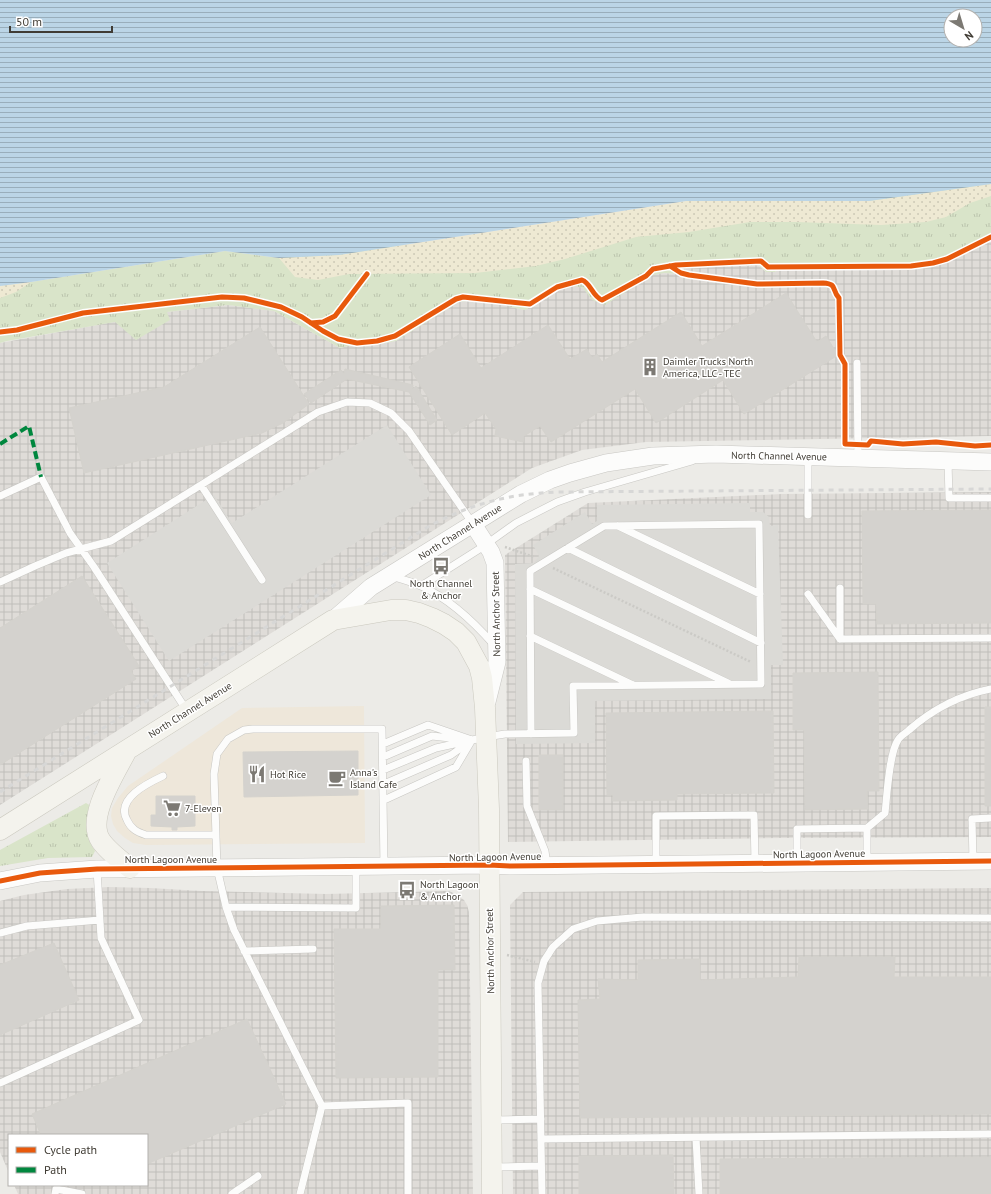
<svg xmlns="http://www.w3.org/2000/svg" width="991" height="1194" font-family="'PT Sans',sans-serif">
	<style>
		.commercial { fill: #eee7da }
		.industrial { fill: url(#industrial-grid) }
		.grass { fill: url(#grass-tufts) }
		.sand { fill: url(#sand-dots) }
		.parking { fill: #dbdad6 }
		.water { fill: url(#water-rules); fill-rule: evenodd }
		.building { fill: #d4d2ce; stroke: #d4d2cd }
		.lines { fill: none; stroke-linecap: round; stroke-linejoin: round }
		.service-casing { stroke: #c8c7c3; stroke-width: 8 }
		.tertiary-casing { stroke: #c8c7c3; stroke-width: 18 }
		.secondary-casing { stroke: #cac8be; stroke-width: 21 }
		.path { stroke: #cbcac6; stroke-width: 2.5; stroke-dasharray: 2 2; stroke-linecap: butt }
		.service { stroke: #fcfcfb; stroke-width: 7 }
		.tertiary { stroke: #fcfcfb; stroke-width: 17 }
		.secondary { stroke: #f4f3ed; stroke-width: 20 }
		.rail { stroke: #d7d7d6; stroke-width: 3; stroke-dasharray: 5 5; stroke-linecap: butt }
		.quiet { stroke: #00873e; stroke-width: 4; stroke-dasharray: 8 4; stroke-linecap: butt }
		.cycleway-casing { stroke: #fff; stroke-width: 8 }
		.cycleway { stroke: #e8590c; stroke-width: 5 }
		.labels { text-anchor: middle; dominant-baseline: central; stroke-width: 3; stroke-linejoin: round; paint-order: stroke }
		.poi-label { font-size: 10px; fill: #403c34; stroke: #fff; text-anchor: start }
		.street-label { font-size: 10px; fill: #403c34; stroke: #fff }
	</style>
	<defs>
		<pattern id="industrial-grid" width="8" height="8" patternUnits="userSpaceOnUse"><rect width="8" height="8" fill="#dfdcd8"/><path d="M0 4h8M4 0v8" fill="none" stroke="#c0beba"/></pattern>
		<pattern id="grass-tufts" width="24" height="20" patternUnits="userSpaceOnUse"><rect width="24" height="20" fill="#d9e4c9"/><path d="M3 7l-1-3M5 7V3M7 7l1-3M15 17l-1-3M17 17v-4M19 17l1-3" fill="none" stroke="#bbc4ad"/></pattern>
		<pattern id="sand-dots" width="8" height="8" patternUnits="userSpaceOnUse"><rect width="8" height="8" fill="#eee9d3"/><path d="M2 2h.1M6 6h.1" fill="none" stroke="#cdc9b6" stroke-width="1.8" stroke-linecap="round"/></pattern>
		<pattern id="water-rules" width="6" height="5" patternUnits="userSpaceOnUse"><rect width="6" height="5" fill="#bbd5e6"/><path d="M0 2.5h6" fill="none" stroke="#99aebb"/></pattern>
	</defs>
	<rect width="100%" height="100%" fill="#ecebe7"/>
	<path class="commercial" d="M364,706L365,843L146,845L133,843L125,838L117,831L113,824L111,816L112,808L118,798L128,786L242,708Z"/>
	<path class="industrial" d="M991,240V436L646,442L582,450L532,468L0,805V343L167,312L228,305L274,311L340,348L348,346L380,344L396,341L454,304L461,301H468L508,305L510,307L525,310L557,290L564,287L577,285L583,288L587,291L659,273L684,274L683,267L757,264L766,272H775L778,269L903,268L943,263L973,245Z
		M991,492V837L780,838L508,842L505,555L588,503L782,494Z
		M109,887L150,888L202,891L326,894L449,891L457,895L464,900L467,905L469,912L473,1194H18L14,1185H147V1135H9V1173L0,1152V901L24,895L67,889Z
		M991,888V1194H513L510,905L523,892Z"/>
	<path class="grass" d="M991,184V240L973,245L943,263L903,268L778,269L775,272H766L759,265L683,268L684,274L664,273L653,275L605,305L592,300L583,288L574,286L557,290L525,310L510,307L508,305L468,301L459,302L396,341L380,344L348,346L340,348L274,311L228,305L167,312L170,320L136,340L115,322L7,341L0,343V286L31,282L225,251L279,258Z
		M86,803L91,806C84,822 85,836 95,851L92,857L48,858L0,866V850Z"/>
	<path class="sand" d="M991,184V196L970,203L946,217L926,222L881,225L796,222H750L689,232L636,237L565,259L536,266L475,273L349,274L318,280L295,277L279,258L339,255L686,201H869Z
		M31,282L16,292L0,298V286Z"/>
	<path class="parking" d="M387,425L431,495L169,661L107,563L214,495L232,523Z
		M750,503V512H763L769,517L770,526L778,525L783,665H771V699L595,701V743L516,744L515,564L534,563L539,556L533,545L585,512L592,524L597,521V505Z"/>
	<path class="water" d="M0,0H991V184L869,201H686L339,255L279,258L225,251L31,282L0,286ZM951,16H975V40H951Z"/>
	<path class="building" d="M786,293L817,342L826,336L838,355L744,414L723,380L656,423L635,389L551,442L540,426L524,436L523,442L495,436L496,429L485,413L452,435L409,367L460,334L481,368L548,325L570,359L587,349L592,358L597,354L602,362L681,312L702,346Z
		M260,327L309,404L283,423L262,433L84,473L69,408L164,387Z
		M345,369L413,385L412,390L416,386L437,420L430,425L409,392L347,379L311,403L304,394L341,370L344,374Z
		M991,510V623L877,624L876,604H863L862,511Z
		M82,576L139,666L131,671L136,679L0,765V628Z
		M878,672L879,791H867L868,809L805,810L804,730H793V673Z
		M985,707H991V806H985Z
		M773,711L774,793L677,794V800L613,801V795H607L606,713Z
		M358,751V795L244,797L243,752Z
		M539,755H563V810H539Z
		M156,796H195V826L177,827V830H172V827L151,826V815H156Z
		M454,905L455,970H438V1077L336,1078L334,929H381V906Z
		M54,943L79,1000L0,1035V965Z
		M799,957H895L894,977H991V1114L580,1118L578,1000L600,999L598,979L638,980V960L700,959V980L798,977Z
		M247,1019L286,1104L147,1164V1135H41L32,1114Z
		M673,1155L674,1194H579V1156Z
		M991,1157V1194H720V1159Z"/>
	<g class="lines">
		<g class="service-casing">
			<path id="service" d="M857,363L858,458
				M948,461L949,498H991
				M201,485L262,580
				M0,496L41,477L70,533L94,567L187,711
				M808,515V457
				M618,526L760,594
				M568,548L761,643
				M391,576C401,579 412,582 421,586C450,599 473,621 494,645
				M0,582L35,566L66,553L111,541L318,412L347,402L370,403L391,413L409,431L473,524
				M421,586L481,548L516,523L557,502L585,492L692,461
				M840,588V639L991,638
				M530,589L728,683
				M808,594L840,639
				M530,636L633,685
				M383,744L428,725L472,740
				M383,757L432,736L459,739
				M526,761L527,806L545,851L547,865
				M383,770L436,748L486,737L505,734L574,733L573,686L761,684L759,524L604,526L530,571L531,734
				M163,776C148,783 115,799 127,820C131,829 137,832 146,835H216
				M384,784L451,755L468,743
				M384,800L456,767L472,740
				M867,828V862
				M973,861L972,819L991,818
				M797,863V829L867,828L885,813C887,796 889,753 898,740C900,736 906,733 909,730C933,709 960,695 991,689
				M656,864V816L754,815L755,863
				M384,867L382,729H253L244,730L228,739L217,754L214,774L217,868L226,907L234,930L322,1106L408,1103V1194
				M226,907L356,908V867
				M0,933L27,926L100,920
				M244,951L313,949
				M0,1083L139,1020L101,938L97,869
				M493,1120L541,1119
				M696,1138L699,1194
				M541,1139L991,1134
				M492,1167L541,1166
				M55,1194L56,1189L82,1194
				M232,1194L258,1176
				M300,1194L322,1106
				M542,1194L538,983L544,961L553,947L573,929L597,921L643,917L991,918"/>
		</g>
		<g class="tertiary-casing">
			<path id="tertiary" d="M473,524L491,552L495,563L497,662L487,702
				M333,620L371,587L521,494L550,480L570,473L606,463L653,456L716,454L991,462
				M0,881L40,873L97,869L489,865L510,866L991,861"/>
		</g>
		<g class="secondary-casing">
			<path id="secondary" d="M127,750C116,772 85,818 101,841C108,851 120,860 130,868
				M0,830L333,620L391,610H406L419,613L432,618L444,624L456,632L466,642L479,666L482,678L485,708L489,809L492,1194"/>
		</g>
		<path class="path" d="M505,547L534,557
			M553,568L751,662
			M507,955L535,962"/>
		<use href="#service" class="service"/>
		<use href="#tertiary" class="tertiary"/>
		<use href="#secondary" class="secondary"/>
		<path class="rail" d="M0,792L431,525C474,503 509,494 557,492L991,489"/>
		<path class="quiet" d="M0,444L29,426L41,477"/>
		<g class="cycleway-casing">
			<path id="cycleway" d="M670,266L681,273L689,275L757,284L823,283C838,284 831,289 839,298L840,355L845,364V444L868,445L871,441L903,444L936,442L975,446L991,445
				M311,323L323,322L335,316L367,274
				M0,332L17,330L83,313L222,297L244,298L281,307L302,317L323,331L338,339L357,343L377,341L395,336L456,299L463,297L530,304L557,287L582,280C591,283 592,296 602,300L646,276L653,269L676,265L761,261L768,267L911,266L933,263L947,259L991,237
				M0,881L40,873L97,869L489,865L510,866L991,861"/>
		</g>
		<use href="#cycleway" class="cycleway"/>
	</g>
	<defs>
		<g id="building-bare" transform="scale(1.38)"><path d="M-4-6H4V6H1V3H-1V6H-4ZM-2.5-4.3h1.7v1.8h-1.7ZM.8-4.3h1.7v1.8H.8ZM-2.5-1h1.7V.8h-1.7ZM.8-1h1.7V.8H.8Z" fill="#7c7973" stroke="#fff" stroke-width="2.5" paint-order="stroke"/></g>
		<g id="bus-bare" transform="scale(1.38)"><path d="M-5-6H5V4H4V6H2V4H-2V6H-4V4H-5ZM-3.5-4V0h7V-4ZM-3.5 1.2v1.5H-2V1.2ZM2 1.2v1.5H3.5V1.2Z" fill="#7c7973" stroke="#fff" stroke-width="2.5" paint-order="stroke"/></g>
		<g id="restaurant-bare" transform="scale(1.38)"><path d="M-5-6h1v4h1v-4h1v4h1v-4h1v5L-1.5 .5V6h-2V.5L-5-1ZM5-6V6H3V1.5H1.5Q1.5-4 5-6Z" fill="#7c7973" stroke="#fff" stroke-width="2.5" paint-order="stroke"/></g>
		<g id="cafe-bare" transform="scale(1.38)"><path d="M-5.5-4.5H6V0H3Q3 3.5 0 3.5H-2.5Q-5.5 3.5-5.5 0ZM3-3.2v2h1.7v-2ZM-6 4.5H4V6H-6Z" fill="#7c7973" stroke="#fff" stroke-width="2.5" paint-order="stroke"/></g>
		<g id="supermarket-bare" transform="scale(1.38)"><path d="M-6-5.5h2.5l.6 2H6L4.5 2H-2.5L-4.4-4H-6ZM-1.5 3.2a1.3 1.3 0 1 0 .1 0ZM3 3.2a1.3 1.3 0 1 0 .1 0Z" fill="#7c7973" stroke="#fff" stroke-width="2.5" paint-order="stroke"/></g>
	</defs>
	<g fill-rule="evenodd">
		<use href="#building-bare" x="650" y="367"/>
		<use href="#bus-bare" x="441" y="566"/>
		<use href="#restaurant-bare" x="257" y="774"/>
		<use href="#cafe-bare" x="337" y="778"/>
		<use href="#supermarket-bare" x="172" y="808"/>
		<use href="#bus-bare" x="407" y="890"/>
	</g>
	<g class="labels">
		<g class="poi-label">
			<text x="663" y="361">Daimler Trucks North<tspan x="663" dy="12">America, LLC - TEC</tspan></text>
			<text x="441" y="583" text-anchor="middle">North Channel<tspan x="441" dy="12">&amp; Anchor</tspan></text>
			<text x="350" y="772">Anna's<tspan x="350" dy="12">Island Cafe</tspan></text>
			<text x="270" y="774">Hot Rice</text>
			<text x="185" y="808">7-Eleven</text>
			<text x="420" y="884">North Lagoon<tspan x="420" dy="12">&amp; Anchor</tspan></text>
		</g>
		<g class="street-label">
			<text transform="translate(779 456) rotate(1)">North Channel Avenue</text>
			<text transform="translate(460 532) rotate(-32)">North Channel Avenue</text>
			<text transform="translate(496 614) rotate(-91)">North Anchor Street</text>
			<text transform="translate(190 710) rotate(-32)">North Channel Avenue</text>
			<text transform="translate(819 854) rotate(-1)">North Lagoon Avenue</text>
			<text transform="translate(495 857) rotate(-1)">North Lagoon Avenue</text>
			<text x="171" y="859">North Lagoon Avenue</text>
			<text transform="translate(490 951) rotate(-91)">North Anchor Street</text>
		</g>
	</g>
	<rect x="8" y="1134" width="140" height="52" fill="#ffffff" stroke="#b3b1ae"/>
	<rect x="16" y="1147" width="20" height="6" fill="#e8590c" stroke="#b3b1ae"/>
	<text x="44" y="1154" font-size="12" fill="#403c34">Cycle path</text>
	<rect x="16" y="1167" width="20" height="6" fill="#00873e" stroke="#b3b1ae"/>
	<text x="44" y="1174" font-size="12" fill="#403c34">Path</text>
	<g transform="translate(963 28) rotate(142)"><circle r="19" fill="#ffffff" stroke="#b3b1ae"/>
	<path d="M0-3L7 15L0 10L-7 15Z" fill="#7c7973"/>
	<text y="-6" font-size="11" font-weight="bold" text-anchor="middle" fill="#403c34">N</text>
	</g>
	<path d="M10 26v6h102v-6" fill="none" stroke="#403c34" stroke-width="2"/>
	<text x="16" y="26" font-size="12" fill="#403c34" stroke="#ffffff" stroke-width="3" paint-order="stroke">50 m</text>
</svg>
